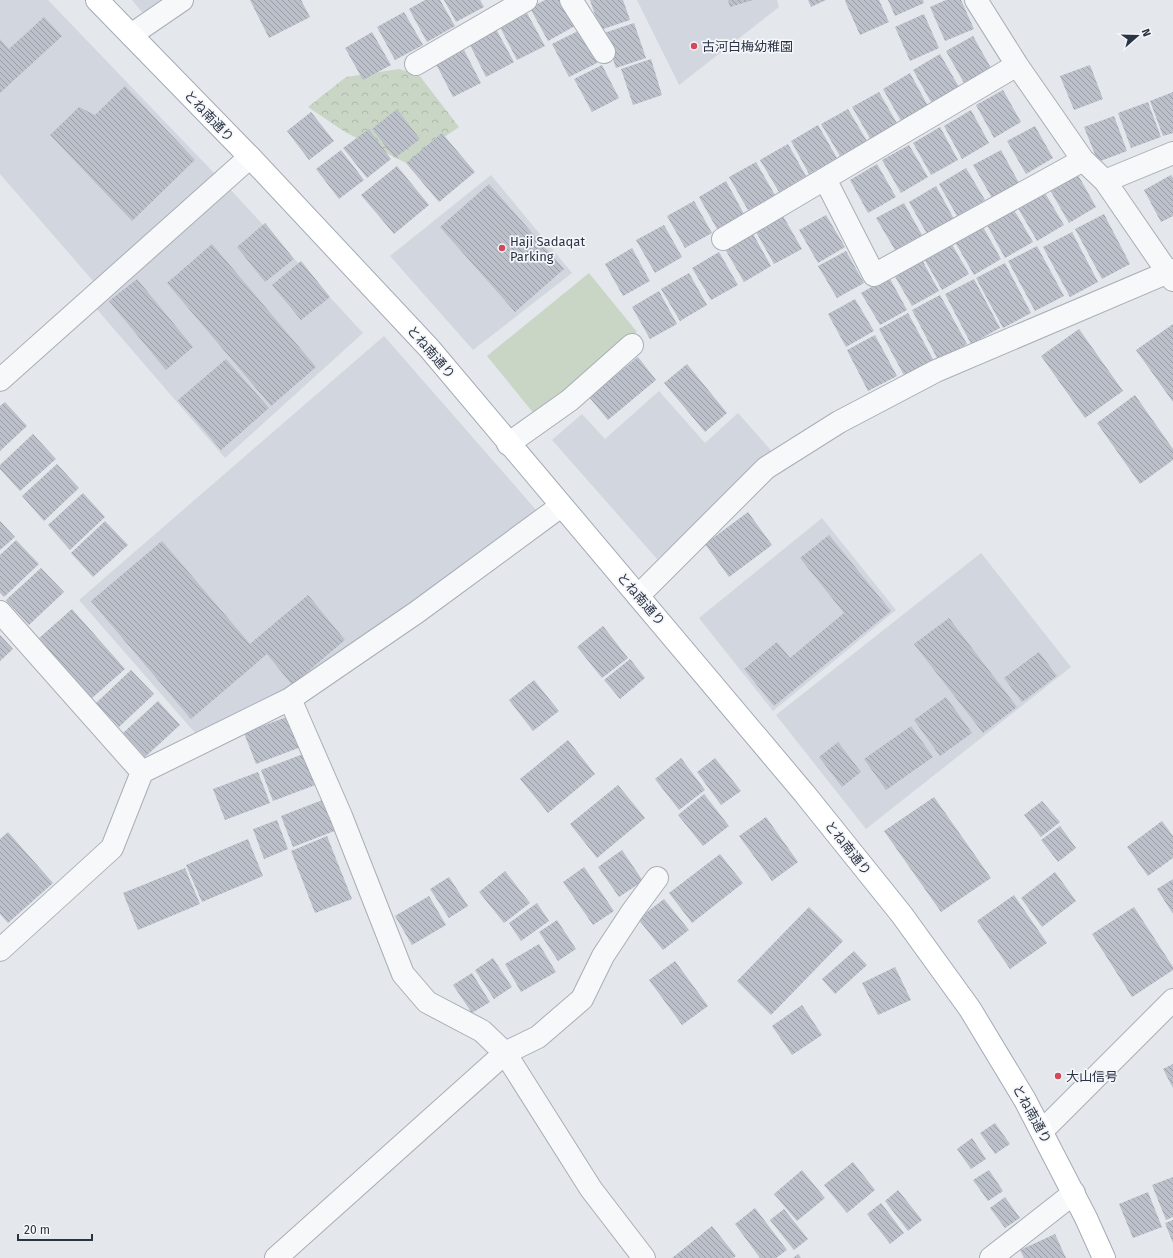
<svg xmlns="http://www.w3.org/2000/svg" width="1173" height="1258" font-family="'Fira Sans','Noto Sans JP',sans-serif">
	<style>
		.built { fill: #d2d6de }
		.grass { fill: #c9d6c5 }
		.forest { fill: url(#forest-crowns) }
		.building { fill: url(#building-back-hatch) }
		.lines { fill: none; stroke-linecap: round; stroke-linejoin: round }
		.minor-casing { stroke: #a9aeb7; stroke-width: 24 }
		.major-casing { stroke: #a3abb8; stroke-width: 24 }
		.minor { stroke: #f7f8fa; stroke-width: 22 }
		.major { stroke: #fff; stroke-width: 22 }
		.poi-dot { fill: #d1495b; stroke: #f4f6f9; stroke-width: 1.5 }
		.labels { text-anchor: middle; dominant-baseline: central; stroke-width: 3.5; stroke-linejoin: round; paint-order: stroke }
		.poi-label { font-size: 13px; fill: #2b3445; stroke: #f4f6f9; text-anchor: start }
		.street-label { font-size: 13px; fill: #2b3445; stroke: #f4f6f9 }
	</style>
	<defs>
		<pattern id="forest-crowns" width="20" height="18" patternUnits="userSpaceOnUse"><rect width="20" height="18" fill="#c9d6c5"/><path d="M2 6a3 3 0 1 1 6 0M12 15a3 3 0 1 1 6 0" fill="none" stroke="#adb8ab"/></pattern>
		<pattern id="building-back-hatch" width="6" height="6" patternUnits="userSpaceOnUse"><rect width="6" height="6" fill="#bbc0ca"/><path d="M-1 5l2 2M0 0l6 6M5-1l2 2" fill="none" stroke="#989da6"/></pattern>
	</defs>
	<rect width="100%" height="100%" fill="#e4e7ec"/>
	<path class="built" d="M0,0H48L216,175L94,282L0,174Z
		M132,0H182L150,22Z
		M637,0H777L779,7L679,85Z
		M491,175L572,273L473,350L390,256Z
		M229,188L363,333L225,458L95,307Z
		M384,336L537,511L290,699L203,742L79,600Z
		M659,391L705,443L738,413L774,454L657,559L552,440L582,414L605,439Z
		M822,518L896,610L773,711L699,618Z
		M981,553L1071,667L866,829L776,715Z"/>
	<path class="grass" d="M589,273L637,332L535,415L487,356Z"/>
	<path class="forest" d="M399,69L419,75L459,127L406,163L345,132L308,107L346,77Z"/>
	<path class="building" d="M250,0H301L310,17L269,38Z
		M425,0H440L455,26L427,42L409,9Z
		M444,0H480L484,7L456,22Z
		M545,0H561L575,26L548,41L530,8Z
		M590,0H623L630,20L600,30Z
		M728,0H753L730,7Z
		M808,0H826L811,7Z
		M846,0H879L889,22L860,35L845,1Z
		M888,0H923L924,3L895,16Z
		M946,0H961L974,29L945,41L930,7Z
		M404,12L423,45L395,60L377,27Z
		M527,13L545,46L517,60L500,27Z
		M924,14L939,48L910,61L895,27Z
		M44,17L62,36L0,93V39L9,49Z
		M634,23L646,58L616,68L604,33Z
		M496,29L514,62L486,77L469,43Z
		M580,30L597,63L569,77L552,44Z
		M372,32L391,65L363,80L345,48Z
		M973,36L991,68L964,83L946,51Z
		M464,50L481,83L453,97L436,64Z
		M940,54L959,87L931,102L913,70Z
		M651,59L662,95L633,105L621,69Z
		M602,65L619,98L592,112L574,79Z
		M1090,65L1103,99L1074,110L1060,76Z
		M910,73L928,106L901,121L883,89Z
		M125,86L195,160L132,221L50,135L79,107L95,115Z
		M1003,90L1021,122L994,138L976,105Z
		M879,92L898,125L871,140L852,107Z
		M1173,92V133L1163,136L1150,101Z
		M1148,102L1161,137L1131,148L1118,113Z
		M397,109L420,139L395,158L372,129Z
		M848,109L867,141L840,156L821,124Z
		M971,110L989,143L962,159L944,126Z
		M311,112L334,141L309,160L287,131Z
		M1114,116L1127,151L1098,162L1084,127Z
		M818,125L837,158L809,174L791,141Z
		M1035,126L1053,158L1026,174L1007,141Z
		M940,127L958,160L931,175L913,143Z
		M369,129L391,159L367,178L343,148Z
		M442,133L475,172L439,202L406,163Z
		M788,144L806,176L779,192L760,160Z
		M909,145L928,177L901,193L882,160Z
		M341,150L364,180L339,199L316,169Z
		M1001,150L1019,183L992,198L973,165Z
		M756,162L775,195L748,210L729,177Z
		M877,164L896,197L868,213L850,180Z
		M397,166L429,205L394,234L361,195Z
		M966,168L985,200L957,216L939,184Z
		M1078,175L1096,207L1069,223L1050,190Z
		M1171,175L1173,178V216L1161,222L1144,190Z
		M726,181L744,214L717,229L699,197Z
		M489,184L564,269L515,312L440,227Z
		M936,186L954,219L927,234L909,202Z
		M1045,193L1064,225L1037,241L1018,208Z
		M694,201L712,233L685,248L667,216Z
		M904,203L922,235L895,250L876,218Z
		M1014,210L1033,242L1005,258L987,225Z
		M1104,214L1130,264L1102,279L1075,229Z
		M826,215L845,247L818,263L799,230Z
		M783,216L802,249L774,264L756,232Z
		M265,223L294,259L265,282L237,247Z
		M664,225L682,257L655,273L636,240Z
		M983,227L1001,259L974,275L955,242Z
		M1072,232L1098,282L1070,297L1043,247Z
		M753,234L771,266L744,282L725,249Z
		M950,241L969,274L942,290L923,257Z
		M212,244L316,367L271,406L167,283Z
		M1037,246L1064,296L1035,311L1008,261Z
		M632,248L650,281L623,296L605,264Z
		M846,251L864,283L837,298L818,266Z
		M719,252L738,285L711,300L692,268Z
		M921,258L939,291L912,306L893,273Z
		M301,261L330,297L301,320L272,285Z
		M1005,263L1031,313L1003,328L976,278Z
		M689,273L707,305L680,321L661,289Z
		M889,277L907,310L880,325L861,293Z
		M137,279L193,347L166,370L109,301Z
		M974,279L1000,328L971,344L945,294Z
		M659,291L677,324L650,339L632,307Z
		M940,295L967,344L938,360L912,310Z
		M855,299L874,331L846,347L828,314Z
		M908,313L935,363L906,379L879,329Z
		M1173,324V402L1136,350Z
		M1079,329L1123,391L1085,418L1041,356Z
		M875,335L897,376L868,391L847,350Z
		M638,357L656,380L608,420L589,397Z
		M226,359L269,408L221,450L178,400Z
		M687,364L727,413L705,432L664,383Z
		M1135,395L1173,449V460L1140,484L1097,423Z
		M5,402L27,426L0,451V406Z
		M33,434L56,459L20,491L0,469V465Z
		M57,464L79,488L44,521L22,496Z
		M83,493L105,517L70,550L48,525Z
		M748,512L772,545L729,577L705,544Z
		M0,521L15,537L0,550Z
		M105,521L128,545L93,577L71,553Z
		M829,535L891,611L774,706L744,669L777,642L790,658L844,613L800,558Z
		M16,540L39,564L4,597L0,593V555Z
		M162,541L250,644L308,595L345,640L292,685L267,654L191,719L91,601Z
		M41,568L64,592L29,625L6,600Z
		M72,609L125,669L91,699L38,639Z
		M949,618L1017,707L983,733L914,644Z
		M603,626L628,658L602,678L577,647Z
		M0,635L13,649L0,661Z
		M1039,652L1057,676L1022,702L1004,678Z
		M630,659L645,678L620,699L604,680Z
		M131,670L154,694L119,727L96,703Z
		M534,680L559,711L533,731L509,700Z
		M946,697L972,733L940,756L914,720Z
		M158,701L180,725L145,757L123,733Z
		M289,716L301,747L256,764L244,733Z
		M911,726L933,757L886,790L864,759Z
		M568,740L595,774L548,813L520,779Z
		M838,742L861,772L842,787L819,757Z
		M306,753L318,784L273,801L261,770Z
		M681,758L705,790L679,810L655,779Z
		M715,758L741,791L721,805L697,772Z
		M258,772L270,803L225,820L213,789Z
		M618,785L645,818L597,858L570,824Z
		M704,794L729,826L703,846L678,815Z
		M934,797L991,878L941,912L884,831Z
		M325,799L337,830L293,847L281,816Z
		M1042,801L1060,822L1041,837L1024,815Z
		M766,817L798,862L772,881L739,836Z
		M277,820L288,849L264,859L253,829Z
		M1162,821L1173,836V858L1148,876L1127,847Z
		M1060,826L1076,848L1058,862L1041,840Z
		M8,832L53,883L8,923L0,914V839Z
		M327,836L352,899L315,913L291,851Z
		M248,839L263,876L202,902L186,865Z
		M622,850L643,881L619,897L598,867Z
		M720,854L743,883L692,923L669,893Z
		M584,867L614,911L593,925L563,882Z
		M185,868L200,904L138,930L123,893Z
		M505,871L530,903L504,923L479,892Z
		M1055,872L1076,901L1042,927L1021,898Z
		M449,877L468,906L449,918L430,889Z
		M1173,879V914L1157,889Z
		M1014,895L1047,943L1010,969L977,921Z
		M429,896L446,925L412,945L395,916Z
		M664,899L689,930L663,950L638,919Z
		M537,903L549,921L521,941L509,923Z
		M809,907L843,941L771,1015L737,981Z
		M1134,907L1173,967V970L1132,997L1092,934Z
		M557,920L576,949L558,961L539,932Z
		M539,944L556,972L521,992L505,964Z
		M854,951L867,965L835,994L822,979Z
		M493,958L512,987L494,999L475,970Z
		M675,961L708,1006L682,1025L649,980Z
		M895,967L911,1000L878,1015L862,983Z
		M472,973L490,1002L472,1013L453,985Z
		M802,1005L822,1035L792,1055L772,1026Z
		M1173,1064V1088L1163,1069Z
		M995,1123L1010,1144L995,1154L980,1133Z
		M972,1138L986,1159L971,1169L957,1149Z
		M853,1162L875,1190L847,1213L824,1185Z
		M802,1170L825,1198L797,1221L774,1194Z
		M989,1170L1003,1191L988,1201L973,1180Z
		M1173,1177V1217L1166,1220L1152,1185Z
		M898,1190L922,1220L908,1231L885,1201Z
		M1148,1192L1162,1227L1133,1238L1119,1204Z
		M1005,1197L1020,1218L1005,1228L990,1208Z
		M881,1203L904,1233L890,1244L867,1214Z
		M755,1208L787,1250L776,1258H760L735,1224Z
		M784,1209L808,1239L794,1250L770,1220Z
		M1173,1220V1243L1165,1223Z
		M712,1226L736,1256L733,1258H672Z
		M1055,1234L1066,1258H1024L1020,1250Z
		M798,1254L801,1258H793Z"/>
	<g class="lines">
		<g class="minor-casing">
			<path id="minor" d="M571,0L604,52
				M976,0L1017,65L1083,160L1105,181L1173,280
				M131,35L182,0
				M416,64L526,0
				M825,179L874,275L1083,160
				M1105,181L1173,153
				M723,239L1017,65
				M0,380L250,157
				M508,444L570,400L632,345
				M638,596L766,468L839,422L936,371L1173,270
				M0,612L142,772
				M290,699L341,816L403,974L427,1002L482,1031L505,1053L591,1189L644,1258
				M0,950L112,848L142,772L290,699L417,612L561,506
				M1042,1131L1173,1000
				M276,1258L505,1053L538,1037L582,999L603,956L632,912L657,878
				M991,1258L1074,1193"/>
		</g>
		<g class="major-casing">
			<path id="major" d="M97,0L250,157L429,348L804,793L902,915L970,1009L1025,1100L1086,1218L1104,1258"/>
		</g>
		<use href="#minor" class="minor"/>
		<use href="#major" class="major"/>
	</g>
	<g class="poi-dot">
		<circle cx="694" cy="46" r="4"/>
		<circle cx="502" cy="248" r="4"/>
		<circle cx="1058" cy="1076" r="4"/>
	</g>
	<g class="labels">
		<g class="poi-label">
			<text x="702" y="46">古河白梅幼稚園</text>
			<text x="510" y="241">Haji Sadaqat<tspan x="510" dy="15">Parking</tspan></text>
			<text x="1066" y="1076">大山信号</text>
		</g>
		<g class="street-label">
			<text transform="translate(209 116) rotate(46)">とね南通り</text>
			<text transform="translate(431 352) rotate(49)">とね南通り</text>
			<text transform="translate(641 599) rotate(49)">とね南通り</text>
			<text transform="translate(848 848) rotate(51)">とね南通り</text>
			<text transform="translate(1032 1114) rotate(61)">とね南通り</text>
		</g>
	</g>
	<g transform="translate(1137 36) rotate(70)" stroke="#f4f6f9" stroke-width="3" paint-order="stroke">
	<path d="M0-3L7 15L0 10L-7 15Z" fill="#2b3445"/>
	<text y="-6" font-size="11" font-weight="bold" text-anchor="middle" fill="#2b3445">N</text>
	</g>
	<path d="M18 1234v6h74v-6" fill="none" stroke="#2b3445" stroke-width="2"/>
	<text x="24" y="1234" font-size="12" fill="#2b3445" stroke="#f4f6f9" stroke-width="3" paint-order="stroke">20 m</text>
</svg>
